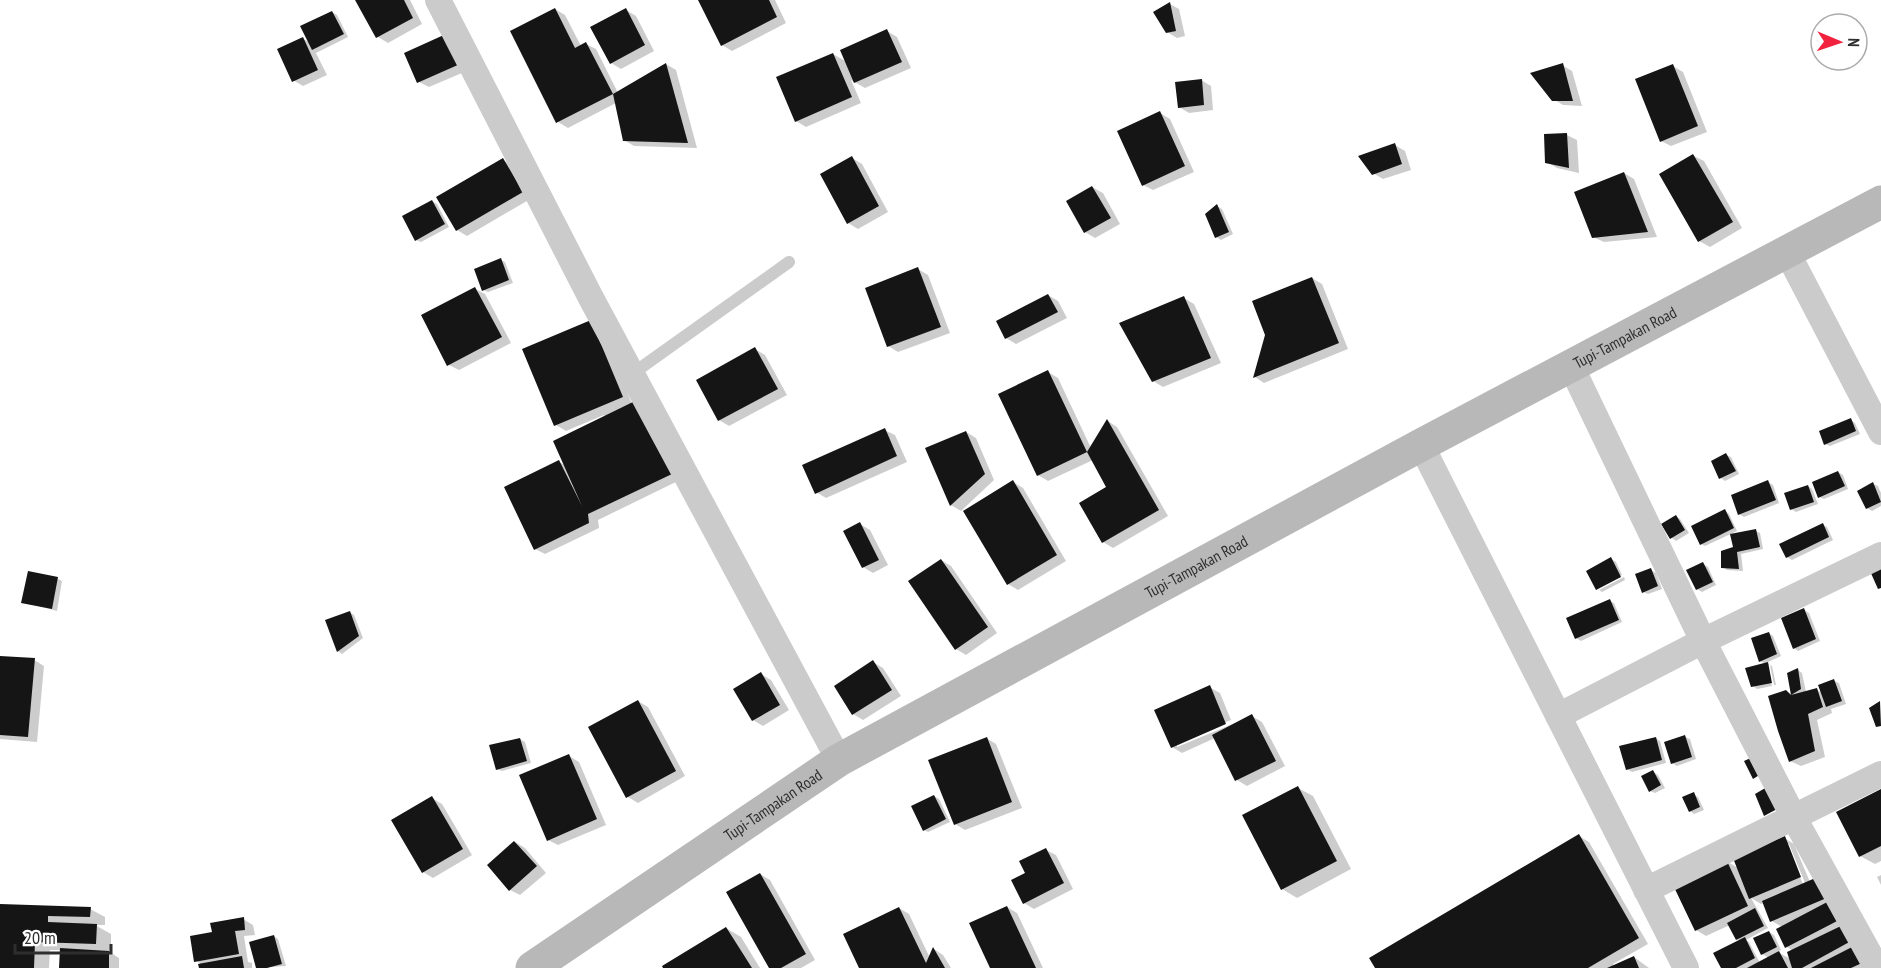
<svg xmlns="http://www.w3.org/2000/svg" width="1881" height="968" font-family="'PT Sans Narrow',sans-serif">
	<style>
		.shadow { fill: #0003; fill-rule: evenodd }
		.building { fill: #151515 }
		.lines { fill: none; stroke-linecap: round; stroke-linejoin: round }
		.lane { stroke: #cbcbcb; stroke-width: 12 }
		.street { stroke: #cbcbcb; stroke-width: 26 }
		.secondary { stroke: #b8b8b8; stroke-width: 33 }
		.labels { text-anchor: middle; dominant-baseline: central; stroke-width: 6; stroke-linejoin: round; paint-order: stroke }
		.street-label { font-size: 16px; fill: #2e2e2e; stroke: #fff }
	</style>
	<rect width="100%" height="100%" fill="#fff"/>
	<path class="shadow" d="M357,0H410L422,24L388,43L378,37Z
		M699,0H775L786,23L732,51L722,45Z
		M1170,4L1179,9L1185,36L1177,38L1167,32Z
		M555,9L565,15L581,46L586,44L596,49L618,93L666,64L676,70L697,148L634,146L624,140L616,103L568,128L558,122Z
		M626,10L636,16L654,51L621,69L611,63Z
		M332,12L337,15L348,37L316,53L327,75L303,86L293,80L302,38L310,43Z
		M887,31L897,37L911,68L865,88L851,80L861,103L806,127L796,121L833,54L847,62Z
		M446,35L469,70L429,87L419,82Z
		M1562,65L1572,71L1582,106L1563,105L1553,99Z
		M1673,66L1683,72L1707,132L1671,146L1661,141Z
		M1201,80L1211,86L1213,110L1189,113L1179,107Z
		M1160,113L1170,119L1194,172L1153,190L1143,185Z
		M1567,135L1577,140L1579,173L1557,168L1547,162Z
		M1395,145L1405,151L1411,170L1383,179L1373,173Z
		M1694,156L1704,161L1742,228L1710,247L1699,241L1661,175Z
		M852,158L862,164L888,212L858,229L848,223Z
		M503,160L513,166L532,198L467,236L457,230Z
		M1624,173L1634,179L1657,237L1604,242L1593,237Z
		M1092,187L1103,193L1120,224L1095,238L1085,232Z
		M432,201L437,204L449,227L421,242L416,240Z
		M1217,206L1222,209L1233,234L1221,240L1216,237Z
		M501,260L505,262L513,283L488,292L483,290Z
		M918,269L928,275L950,333L898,352L888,346Z
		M1312,278L1322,284L1348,349L1264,383L1255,377Z
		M475,289L485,294L484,292L511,343L459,370L449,365Z
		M1048,295L1058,301L1067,318L1016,344L1006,338Z
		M1184,298L1194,304L1221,363L1163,387L1153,381Z
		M600,327L632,404L682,479L598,520L599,528L545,554L535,549L559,462L565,465L605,418L604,415L566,431L556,425Z
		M755,349L765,355L787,395L729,426L719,420L698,380Z
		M1048,372L1058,378L1091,448L1108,421L1117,427L1168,516L1113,548L1103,542L1108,487L1093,460L1048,481L1038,475Z
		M1851,420L1855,423L1860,434L1830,446L1825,444Z
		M884,430L895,435L907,462L826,498L816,492Z
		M966,432L976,438L994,480L961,511L951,505L927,449Z
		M1726,455L1731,457L1739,474L1725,481L1721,478Z
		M1838,472L1843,475L1848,489L1824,499L1819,497Z
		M1013,482L1023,488L1066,561L1018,590L1008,584Z
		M1768,482L1773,485L1779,503L1744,517L1739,514Z
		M1873,484L1878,486L1881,493V506L1872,511L1867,508Z
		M1808,486L1812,489L1818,504L1796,512L1791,509Z
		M1725,511L1729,514L1737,531L1705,546L1701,544Z
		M1676,516L1680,519L1689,533L1676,541L1672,538L1663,524Z
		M860,524L870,530L888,565L873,573L863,567Z
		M1823,525L1827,527L1833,540L1792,560L1787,557Z
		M1756,531L1760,533L1763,549L1741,554L1743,571L1727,570L1723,567L1735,548Z
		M1611,559L1616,562L1622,575L1598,587V589L1588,572Z
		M941,560L951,566L997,633L966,655L956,649Z
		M1703,564L1708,567L1716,585L1702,592L1697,589Z
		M1651,570L1656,573L1662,589L1648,594L1643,592Z
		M1624,577L1625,580L1602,592L1599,590Z
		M58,579L62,581L57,611L23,602Z
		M1610,601L1614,603L1622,622L1581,641L1576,638Z
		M1804,610L1809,613L1820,641L1798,651L1794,648Z
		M349,612L354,615L363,638L342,654L338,651L327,621Z
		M1769,633L1773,636L1781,656L1766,663L1772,666L1776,685H1774L1770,665H1767L1772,686L1757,689L1753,686L1766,664L1760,661Z
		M0,657L34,660L44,666L37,742L0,739Z
		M873,662L883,668L901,696L863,720L853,714Z
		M1798,670L1802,673L1806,692L1817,690L1822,693L1834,681L1839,683L1846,704L1831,709L1832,713L1817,720L1825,757L1801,766L1790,761L1786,691L1792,695L1788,674Z
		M761,674L771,680L789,710L763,726L753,720Z
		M1209,687L1220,693L1231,720L1177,744V747L1252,716L1262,722L1285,766L1247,786L1237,780L1215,738L1182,753L1172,747Z
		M638,701L648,707L685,776L638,803L628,797Z
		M1685,737L1690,739L1696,759L1677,766L1672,763Z
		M986,738L996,744L1022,808L965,830L955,824Z
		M1655,738L1660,741L1666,763L1632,772L1627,769Z
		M520,739L525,742L531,763L502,771L497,769Z
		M569,756L579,762L606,825L558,845L548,840Z
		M1653,772L1658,775L1665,788L1655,793L1650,791Z
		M1298,788L1313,796L1351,869L1297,898L1282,889Z
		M1881,791V861L1875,864L1860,856Z
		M1693,794L1698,797L1704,810L1694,814L1690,811Z
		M934,796L939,799L950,822L928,832L924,830Z
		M432,798L442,804L472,855L433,878L423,872Z
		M1579,836L1589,842L1648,944L1613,964L1614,966L1634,957L1649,968H1377Z
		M1784,838L1794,844L1810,882L1820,878L1871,968H1722L1741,941L1737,939L1730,925L1706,936L1696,930L1726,861L1738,868ZM1786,844H1789L1805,883L1803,884ZM1751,898L1761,904L1764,903L1772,921L1782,927L1787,947L1793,951L1791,959L1777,952L1781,950L1774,935L1769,932L1762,954L1769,958L1760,963L1749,942L1746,940L1768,928Z
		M515,842L525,848L546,873L520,895L510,890Z
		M1046,850L1056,855L1073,889L1034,909L1024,903L1027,873Z
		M760,874L770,880L815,960L801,968H771Z
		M1881,875V885L1877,877Z
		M0,905L90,909L105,917V925H95L111,934V953L119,958V968H60L61,950H50L49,968H0Z
		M1007,907L1017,913L1043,968H992Z
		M899,908L909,914L930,958L934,949L943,955L951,968H860Z
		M243,919L253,925L255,935L244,936L248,962L252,963V968H201L200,963L196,961L214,933Z
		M726,928L741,937L760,968H665Z
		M274,936L278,939L286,966L257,968Z"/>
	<path class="building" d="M355,0H404L413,18L376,38Z
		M698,0H769L777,17L721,46Z
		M1170,2L1176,31L1166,33L1153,12Z
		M555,8L575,48L586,42L613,94L556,123L510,31Z
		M626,8L645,45L610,64L590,27Z
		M332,11L344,34L312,50L300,26Z
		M887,29L902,62L854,83L840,50Z
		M446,34L460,64L417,83L404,53Z
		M303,37L318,70L292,82L277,49Z
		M833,53L852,97L795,122L776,77Z
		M666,63L688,143L623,141L613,94Z
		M1563,63L1573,101H1552L1530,73Z
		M1673,64L1698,126L1660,142L1635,79Z
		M1202,79L1204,105L1178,108L1175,82Z
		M1160,111L1185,166L1142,186L1117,131Z
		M1567,133L1569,168L1545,163L1544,134Z
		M1395,143L1402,164L1372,175L1358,156Z
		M1693,154L1733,222L1698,242L1659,174Z
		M852,156L879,206L847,224L820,174Z
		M503,158L523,192L456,231L436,197Z
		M1624,172L1648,232L1592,238L1574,192Z
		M1092,186L1111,218L1084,233L1066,201Z
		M432,200L445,224L415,241L402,216Z
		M1217,204L1229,232L1215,238L1205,214Z
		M501,258L509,280L482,291L474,269Z
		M918,267L941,327L887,347L865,288Z
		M1312,277L1339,343L1253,378L1265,335L1252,301Z
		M475,287L502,337L447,366L421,315Z
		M1048,294L1058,312L1005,339L996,321Z
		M1184,296L1211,358L1152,382L1119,323Z
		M591,320L623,397L554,426L522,349Z
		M755,347L778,389L718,421L696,380Z
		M1048,370L1087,452L1037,476L998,394Z
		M637,400L672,474L588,514L589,523L534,550L504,487L559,460L582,506L553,441Z
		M1851,418L1856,431L1824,445L1819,431Z
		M1107,419L1159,510L1102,543L1079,503L1106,487L1087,452Z
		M885,428L897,456L815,494L802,465Z
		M966,431L985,474L950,506L925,448Z
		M1726,453L1736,471L1719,479L1711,461Z
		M1838,471L1845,486L1818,498L1812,482Z
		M1013,480L1057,555L1007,585L963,511Z
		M1768,480L1776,500L1738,515L1731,495Z
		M1873,482L1881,502L1866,509L1857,491Z
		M1808,485L1814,502L1790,510L1784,493Z
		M1725,509L1734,528L1700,545L1691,526Z
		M1676,515L1685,530L1670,539L1661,524Z
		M860,522L879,560L862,568L843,531Z
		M1823,523L1829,537L1786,558L1779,544Z
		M1756,529L1760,547L1737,552L1739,569L1721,568V551L1733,547L1730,534Z
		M1611,557L1621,577L1596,590L1586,571Z
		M941,559L988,627L955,650L908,581Z
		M1703,562L1713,582L1696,590L1686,570Z
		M1881,566V588L1878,589L1870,571Z
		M1651,568L1658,586L1642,593L1635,574Z
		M28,571L58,577L52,609L21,603Z
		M1610,599L1619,620L1575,639L1566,618Z
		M1804,608L1816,639L1793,649L1781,618Z
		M350,611L359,636L337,652L325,620Z
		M1769,632L1777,654L1759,662L1751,638Z
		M0,656L35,658L28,737L0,735Z
		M873,660L892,690L852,715L834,686Z
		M1768,662L1772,683L1751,687L1745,668Z
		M1798,668L1801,689L1791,695L1817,688L1823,707L1808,714L1815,751L1789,762L1778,731L1768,696L1786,690L1791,695L1787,673Z
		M761,672L780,705L752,721L733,689Z
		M1834,679L1842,701L1826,707L1818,685Z
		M1210,685L1226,724L1171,748L1154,710Z
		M638,700L676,771L626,798L588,727Z
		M1880,701L1881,726L1876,727L1869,708Z
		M1252,714L1276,761L1235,781L1212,735Z
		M1685,735L1692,757L1671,764L1664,742Z
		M987,737L1012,802L954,825L928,760Z
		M1656,737L1662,760L1626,770L1619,746Z
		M520,738L527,761L496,770L489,745Z
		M569,754L597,819L547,841L519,775Z
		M1753,757L1761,774L1753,779L1744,761Z
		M1653,770L1661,785L1649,792L1641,776Z
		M1298,786L1337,861L1281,890L1242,815Z
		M1767,787L1779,808L1764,816L1755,794Z
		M1881,789V846L1859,857L1836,812Z
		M1694,792L1700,807L1689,812L1682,797Z
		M934,795L946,819L923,831L911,806Z
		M432,796L463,849L422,873L391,820Z
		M1579,834L1639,938L1588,968H1375L1369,958Z
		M1785,836L1801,877L1749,899L1733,858Z
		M514,841L537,866L509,891L487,865Z
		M1046,848L1064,883L1023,904L1011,880L1025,873L1019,861Z
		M1726,859L1748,906L1695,931L1673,885Z
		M760,873L806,954L781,968H769L726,892Z
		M1820,876L1829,897L1770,922L1762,901Z
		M1831,900L1841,919L1785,948L1776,929Z
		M0,904L91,907L90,917L48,916V922L97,924L96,944L35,942L34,968H0Z
		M1007,906L1036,968H990L969,923Z
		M899,907L926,963L933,947L945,968H859L843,934Z
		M1755,908L1764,926L1736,940L1727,923Z
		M244,917L245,930L235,931L239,954L194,962L190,936L212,932L210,923Z
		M1843,925L1853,940L1802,968H1792L1787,952Z
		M726,927L752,968H663L662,966Z
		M1769,931L1777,947L1761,955L1753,938Z
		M274,935L282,964L267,968H256L249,942Z
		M1745,937L1755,958L1736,968H1721L1713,953Z
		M1854,946L1862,963L1851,968H1811Z
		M60,948L109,951V968H59Z
		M1779,951L1788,968H1747Z
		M242,956L244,968H199L198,964Z
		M1634,956L1639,968H1607Z"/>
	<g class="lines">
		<path class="lane" d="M632,374L789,262"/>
		<path class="street" d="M438,0L591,298L839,760
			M1787,252L1881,432
			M1571,366L1703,641L1793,816L1877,968
			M1421,445L1686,968
			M1558,716L1703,641L1881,555
			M1646,890L1881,774"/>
		<path class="secondary" id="s1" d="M532,968L839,760L1421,445L1881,202"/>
	</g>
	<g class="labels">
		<g class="street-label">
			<text stroke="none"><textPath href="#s1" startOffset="1263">Tupi-Tampakan Road</textPath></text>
			<text stroke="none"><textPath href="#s1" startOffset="777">Tupi-Tampakan Road</textPath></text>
			<text stroke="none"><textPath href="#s1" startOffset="291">Tupi-Tampakan Road</textPath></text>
		</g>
	</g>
	<g transform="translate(1839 42) rotate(92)"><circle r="28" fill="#ffffff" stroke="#ababab" stroke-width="1.5"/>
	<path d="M0-4.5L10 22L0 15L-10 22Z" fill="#f2223f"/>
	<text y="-9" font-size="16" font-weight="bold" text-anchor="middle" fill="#2e2e2e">N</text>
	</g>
	<path d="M15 944v9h96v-9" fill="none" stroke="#2e2e2e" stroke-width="3"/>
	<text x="24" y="944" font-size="18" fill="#2e2e2e" stroke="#ffffff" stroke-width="4.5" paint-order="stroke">20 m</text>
</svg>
